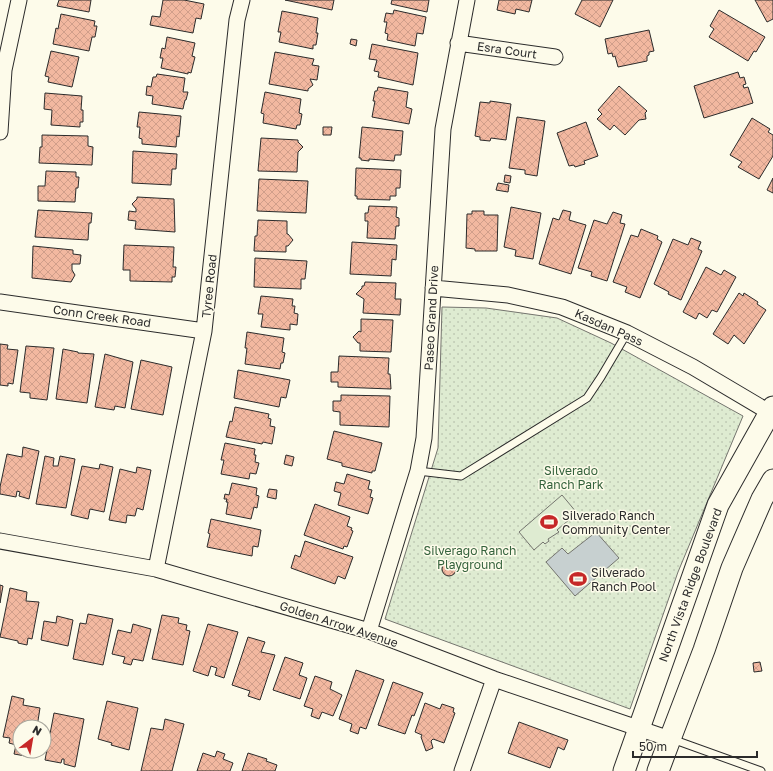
<svg xmlns="http://www.w3.org/2000/svg" width="773" height="771" font-family="'Golos Text',sans-serif">
	<style>
		.park { fill: url(#park-dots); stroke: #74746e }
		.pitch { fill: #deebd1; stroke: #74746e }
		.water { fill: #c7d0d0; stroke: #74746e }
		.building { fill: url(#building-cross-hatch); stroke: #2b2b2b }
		.lines { fill: none; stroke-linecap: round; stroke-linejoin: round }
		.lane-casing { stroke: #2b2b2b; stroke-width: 9 }
		.street-casing { stroke: #2b2b2b; stroke-width: 17 }
		.secondary-casing { stroke: #2b2b2b; stroke-width: 23 }
		.lane { stroke: #fdfbea; stroke-width: 7 }
		.street { stroke: #fdfbea; stroke-width: 15 }
		.secondary { stroke: #fdfbea; stroke-width: 21 }
		.labels { text-anchor: middle; dominant-baseline: central; stroke-width: 3; stroke-linejoin: round; paint-order: stroke }
		.street-label { font-size: 12px; fill: #2b2b2b; stroke: #fdfbea }
		.park-label { font-size: 12px; fill: #34623c; stroke: #fdfbea }
		.poi-label { font-size: 12px; fill: #2b2b2b; stroke: #fdfbea; text-anchor: start }
	</style>
	<defs>
		<pattern id="park-dots" width="8" height="8" patternUnits="userSpaceOnUse"><rect width="8" height="8" fill="#deebd1"/><path d="M2 2h.1M6 6h.1" fill="none" stroke="#bfcab4" stroke-width="1.8" stroke-linecap="round"/></pattern>
		<pattern id="building-cross-hatch" width="8" height="8" patternUnits="userSpaceOnUse"><rect width="8" height="8" fill="#f2b8a0"/><path d="M0 0l8 8M0 8l8-8" fill="none" stroke="#d09e8a"/></pattern>
	</defs>
	<rect width="100%" height="100%" fill="#fdfbea"/>
	<path class="park" d="M442,307L486,308L557,318L611,343L743,416L678,572L630,709L385,619L438,448Z"/>
	<path class="pitch" d="M562,495L577,513L557,530L559,532L548,539L549,541L545,544L543,542L534,550L519,532Z"/>
	<path class="water" d="M596,532L619,558L575,596L546,562L562,548L568,554Z"/>
	<path class="building" d="M59,0H91L89,12L57,6Z
		M163,0H184L204,4L201,19L196,18L193,33L150,25L152,16L160,17Z
		M285,0H334L332,10Z
		M392,0H429L427,12L391,4Z
		M499,0H532L529,12L516,9L515,14L497,10Z
		M582,0H613L600,27L575,14Z
		M755,0H773V19L767,22Z
		M394,10L426,17L423,34L417,33L415,46L387,40L388,34L385,33L387,22H384L386,13L393,14Z
		M719,10L765,37L756,52L754,51L748,61L709,37L714,29L710,26Z
		M282,11L318,18L316,33H318L316,45H313V49L279,42L281,32H278Z
		M61,14L95,21L94,26H97L95,37H92L89,51L53,44L56,28L58,29Z
		M649,30L654,51L649,52V55L647,56V61L618,67L615,56L613,57L612,53L608,54L605,39Z
		M167,37L195,43L192,56L195,57L191,73L188,72V74L161,68L163,58H160L162,48L165,49Z
		M351,39L357,40L356,46L350,44Z
		M372,44L418,53L413,85L378,77L379,72L374,71L377,60L369,59Z
		M51,51L79,57L72,87L48,82L49,77L45,76Z
		M275,52L314,59L312,65L319,66L317,80L310,79L313,85L308,89V91L269,84Z
		M738,72L740,78L744,77L746,84L743,85L744,88L748,87L753,103L704,118L694,86Z
		M157,74L185,78L183,92H188L186,100H185L183,109L152,104L153,96L146,95L147,86L151,87L153,77H156Z
		M619,86L647,111L645,113L646,119L639,120L625,135L614,125L610,130L597,119L602,114L598,110Z
		M378,87L408,92L406,107L412,109L409,124L372,117L375,101H373L375,91H377Z
		M265,92L301,99L299,113L302,114L300,125H297L296,129L263,123L264,114L261,113Z
		M45,93L82,96L81,110H83V122H80V127L51,125L52,110L44,109Z
		M490,101L511,104L506,140L491,138L490,141L480,140V137L475,136L480,102L490,103Z
		M139,112L181,116L179,137L177,136L176,147L142,144V139L139,138L140,127H137Z
		M517,117L545,121L537,176L525,174V170L509,168Z
		M752,118L770,129L768,132L773,135V156L759,179L738,167L742,162L730,155Z
		M586,122L598,156L584,161L585,164L575,167L574,165L569,166L557,133Z
		M323,127H332L331,135H323Z
		M362,127L403,131L401,155H395L394,161L369,159V161L361,160V158H359Z
		M42,135L88,136V146L93,147L92,165L39,163L40,147H42Z
		M261,138L298,140V142L303,147L298,152L297,172L258,171Z
		M133,151L177,154L176,169H172L171,185L132,183Z
		M356,168L401,170L400,188H396V196H390V200L357,199V196H355Z
		M46,171L76,172V177H79L78,188H76L75,202L38,201V186H45Z
		M505,175L511,176L510,183L504,182Z
		M773,178V193L767,190Z
		M259,179L308,181L306,213L257,211Z
		M498,183L509,185L508,192L496,190Z
		M137,197L174,199L175,232L135,229L136,221L128,220L129,211L136,212V209L132,204L137,199Z
		M369,206L397,207L396,217L399,218V226H396L395,239L367,238L368,221H365V213H368Z
		M511,207L541,213L533,259L515,256L516,250L504,247Z
		M38,210L92,213L91,223H89L88,240L35,237Z
		M563,210L571,212L569,220L586,225L571,274L539,264L553,218L559,220Z
		M472,211H484V215H498L497,251H475V249L466,248L467,214H472Z
		M613,212L622,215L620,223L625,224L607,281L591,276L592,272L578,268L594,220L607,224Z
		M258,220L287,221V234H288L293,240L288,246H286V252L254,251L255,236H257Z
		M641,229L658,236L657,239L662,242L640,298L625,292L627,287L613,282L631,235L638,237Z
		M691,238L701,242L698,249L702,251L681,300L670,295L668,294L669,292L654,284L673,239L688,245Z
		M352,242L397,245L396,260L392,259L391,276L350,274Z
		M124,245L174,247L173,267H176L175,277H172V282L130,281V270H123Z
		M33,246L73,250V254L81,255L80,264H72V270L75,275L71,282L32,278Z
		M255,258L307,261L305,279H301V289L254,287Z
		M706,267L721,275L724,270L736,277L717,312L712,310L707,318L699,313L696,319L683,312Z
		M365,282L396,283L395,299H401L400,315L363,313L364,299L356,294L362,288V286H364Z
		M739,293L743,296L744,293L758,302L757,304L766,310L744,344L734,335L728,344L713,334Z
		M261,296L293,299L292,306H295L294,313L298,314L297,325L290,324V330L261,327L263,314H258Z
		M361,319L393,320L391,352L360,351V343H358L353,337L359,331L361,332Z
		M247,332L284,338L282,352L285,353L283,363H281L280,369L245,364L247,348H245Z
		M0,344L8,345L7,349L18,350L13,384L8,383V386L0,385Z
		M26,346L54,348L47,400L30,398V393L20,392Z
		M63,349L78,352V353L94,354L87,403L56,399Z
		M105,354L133,362L125,408L115,406L114,410L95,407Z
		M339,356L389,358L388,374H390L391,389L338,387V382H331V372H338Z
		M141,360L172,367L163,415L131,409Z
		M238,370L290,380L286,398L281,397L279,407L234,398Z
		M341,395L390,396L389,427L340,425V412L333,411V401H341Z
		M235,407L269,414L268,418L271,419L270,426L275,427L272,444L263,442L262,444L226,437L230,421L232,422Z
		M334,431L382,443L375,471H372V473L342,466V463L327,459Z
		M225,443L255,449L254,455H256L255,462L259,463L256,474L250,473L249,479L221,474L224,460H221Z
		M23,447L39,451L29,499L19,496L20,492L17,491L16,497L0,494V487L7,454L22,457Z
		M286,455L294,457L292,466L284,464Z
		M45,456L54,458L53,466H58L60,456L75,459L66,508L36,504Z
		M100,464L113,467L104,512L90,509L88,519L71,515L82,466L99,469Z
		M137,467L151,470L143,510L137,508L135,516L127,515L126,523L109,520L120,469L136,473Z
		M347,474L370,481L368,489L372,490L370,497L373,498L368,514L338,505L341,493L334,491L336,482L344,484Z
		M232,483L257,488L256,495L259,496L257,508L254,507L251,519L226,514L228,502H226L227,499H224L225,494L229,495Z
		M269,489L277,490L276,499L267,497Z
		M315,504L350,517L347,526L352,528L351,530L353,531L347,547L344,546L343,549L304,535Z
		M211,519L261,530L258,547L253,546L252,556L207,547L210,534L208,533Z
		M305,541L353,557L345,579L338,576L335,584L291,568L295,555L300,557Z
		M442 569a7 7 0 1 1 14 0a7 7 0 1 1-14 0Z
		M0,585L3,586L0,603Z
		M10,588L27,592L26,601L39,602L32,639L28,638L27,645L18,643V641L0,637Z
		M88,614L113,619L103,665L73,659L80,623L86,624Z
		M162,615L179,618L178,623L187,625L186,630L190,631L183,665L152,659Z
		M57,616L73,620L68,646L41,640L44,621L56,623Z
		M133,624L151,629L143,661L133,659L131,665L123,663L125,657L112,654L118,630L131,633Z
		M208,624L238,632L224,678L215,675L217,668L211,666L208,676L193,671Z
		M248,637L265,642L261,652L275,655L260,700L248,696L250,691L232,685Z
		M285,657L303,663L299,675L307,678L300,699L273,690Z
		M760,662L762,671L754,672L753,663Z
		M356,670L384,680L366,729L360,727L358,734L350,731L352,724L339,719Z
		M315,676L332,682L330,689L342,695L333,716L322,712L319,719L311,716L313,709L304,706Z
		M393,682L423,693L414,716L412,715L405,734L378,725Z
		M12,696L24,699L23,705L40,708L37,727H20V751H32L31,757L14,754L16,745L9,743L10,738L3,737Z
		M107,701L138,708L129,750L111,745L112,743L98,739Z
		M425,703L440,709L442,704L454,708L453,712L455,713L444,743L433,739L431,741L433,748L426,751L421,737L422,735L415,732Z
		M54,713L84,719L75,767L64,764V759H62L61,763L45,760Z
		M165,719L184,724L172,771H141L151,728L163,730Z
		M519,722L568,740L564,750L558,747L550,768L508,753Z
		M217,751L225,754L223,759L233,763L230,771H197L203,753L215,757Z
		M248,753L267,759L266,761L277,765L275,771H242Z"/>
	<g class="lines">
		<g class="lane-casing">
			<path id="lane" d="M418,471L461,476L587,398L601,377L627,333
				M672,739L761,771"/>
		</g>
		<g class="street-casing">
			<path id="street" d="M458,43L555,57
				M0,132L4,70L19,0
				M433,288L508,295L562,307L627,333L693,367L769,412
				M0,302L204,331
				M0,541L156,569L369,631L494,679L670,739
				M156,569L204,331L237,20L242,0
				M369,631L418,471L424,438L443,129L467,0
				M462,771L494,679"/>
		</g>
		<g class="secondary-casing">
			<path id="secondary" d="M624,771L718,505L773,407
				M658,771L670,739L704,650L732,568L762,499L773,480"/>
		</g>
		<use href="#lane" class="lane"/>
		<use href="#street" class="street"/>
		<use href="#secondary" class="secondary"/>
	</g>
	<defs>
		<g id="stadium-bare" transform="scale(1.38)"><path d="M0-5a6.5 5 0 1 0 0 10a6.5 5 0 1 0 0-10ZM-3.5-1.8h7v3.6h-7Z" fill="#c62828" stroke="#fdfbea" stroke-width="2.5" paint-order="stroke"/></g>
	</defs>
	<g fill-rule="evenodd">
		<use href="#stadium-bare" x="549" y="522"/>
		<use href="#stadium-bare" x="578" y="579"/>
	</g>
	<g class="labels">
		<g class="street-label">
			<text transform="translate(507 50) rotate(8)">Esra Court</text>
			<text transform="translate(209 286) rotate(-84)">Tyree Road</text>
			<text transform="translate(102 316) rotate(8)">Conn Creek Road</text>
			<text transform="translate(431 318) rotate(-87)">Paseo Grand Drive</text>
			<text transform="translate(609 327) rotate(24)">Kasdan Pass</text>
			<text transform="translate(690 585) rotate(-70)">North Vista Ridge Boulevard</text>
			<text transform="translate(339 624) rotate(18)">Golden Arrow Avenue</text>
		</g>
		<g class="park-label">
			<text x="571" y="470">Silverado<tspan x="571" dy="14">Ranch Park</tspan></text>
			<text x="470" y="550">Silverago Ranch<tspan x="470" dy="14">Playground</tspan></text>
		</g>
		<g class="poi-label">
			<text x="562" y="515">Silverado Ranch<tspan x="562" dy="14">Community Center</tspan></text>
			<text x="591" y="572">Silverado<tspan x="591" dy="14">Ranch Pool</tspan></text>
		</g>
	</g>
	<g transform="translate(32 739) rotate(31)"><circle r="19" fill="#fdfbea" stroke="#a9a89e"/>
	<path d="M0-3L7 15L0 10L-7 15Z" fill="#c62828"/>
	<text y="-6" font-size="11" font-weight="bold" text-anchor="middle" fill="#2b2b2b">N</text>
	</g>
	<path d="M633 751v6h124v-6" fill="none" stroke="#2b2b2b" stroke-width="2"/>
	<text x="639" y="751" font-size="12" fill="#2b2b2b" stroke="#fdfbea" stroke-width="3" paint-order="stroke">50 m</text>
</svg>
